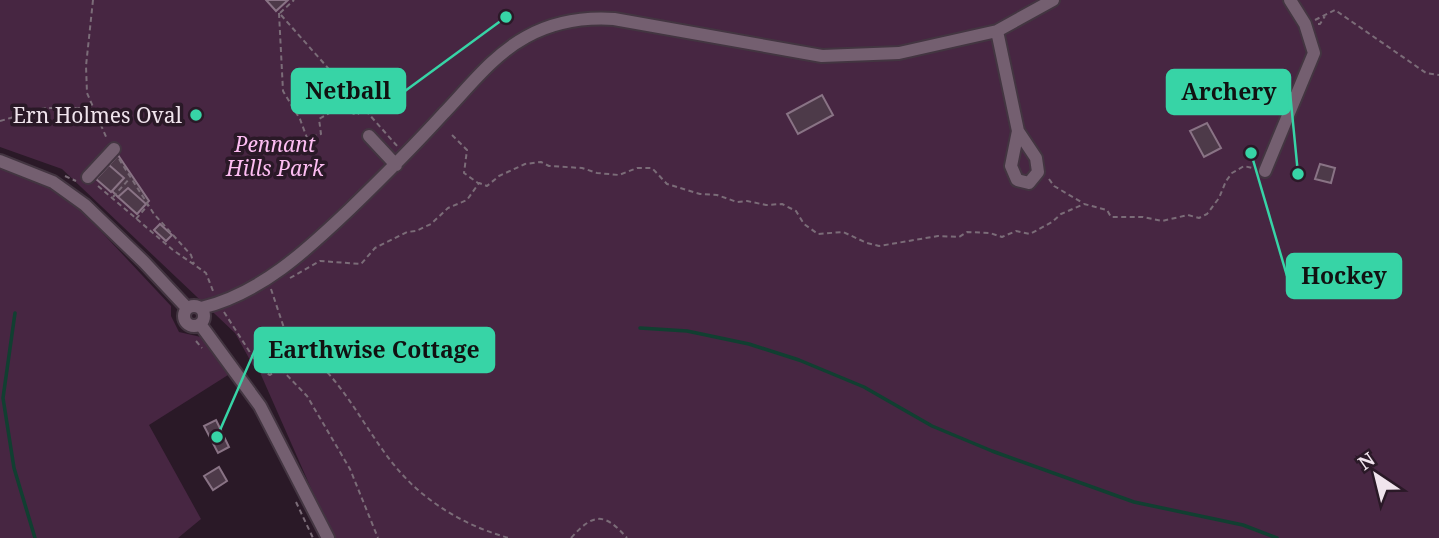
<svg xmlns="http://www.w3.org/2000/svg" width="1439" height="538" font-family="'Noto Serif',serif">
	<style>
		.green { fill: #472642 }
		.lines { fill: none; stroke-linecap: round; stroke-linejoin: round }
		.stream { stroke: #113f31; stroke-width: 3.5 }
		.building { fill: #4d3a49; stroke: #897385; stroke-width: 2 }
		.minor-casing { stroke: #433541; stroke-width: 16 }
		.path { stroke: #7b6c78; stroke-width: 2; stroke-dasharray: 5 3.5; stroke-linecap: butt }
		.minor { stroke: #745f70; stroke-width: 12 }
		.poi-dot { fill: #37d4a6; stroke: #2a1927; stroke-width: 2.5 }
		.labels { text-anchor: middle; dominant-baseline: central; stroke-width: 7; stroke-linejoin: round; paint-order: stroke }
		.poi-label { font-size: 21px; fill: #f0e4ed; stroke: #2a1927; text-anchor: end }
		.park-label { font-size: 21px; font-style: italic; fill: #fdbdf2; stroke: #2a1927 }
		.leader { fill: none; stroke: #37d4a6; stroke-width: 2.5 }
		.callout-dot { fill: #37d4a6; stroke: #2a1927; stroke-width: 2.5 }
		.callout { fill: #37d4a6; stroke: #37d4a6; stroke-width: 2.5 }
		.callout-label { font-size: 23px; text-anchor: middle; font-weight: bold; fill: #111 }
	</style>
	<rect width="100%" height="100%" fill="#2a1927"/>
	<path class="green" d="M0,0H1439V538H333L258,368L255,369L235,333L62,169L0,147Z
		M0,167L49,188L81,210L171,306V316L179,332L201,337L228,375L149,425L201,519L178,538H0Z"/>
	<g class="lines">
		<path class="stream" d="M15,313L3,398L14,468L35,538
			M640,328L687,331L749,344L799,360L864,387L932,426L992,451L1134,502L1243,525L1277,538"/>
	</g>
	<path class="building" d="M266,0H288L276,11Z
		M822,95L833,115L798,134L787,114Z
		M1207,123L1221,148L1204,157L1190,131Z
		M118,155L149,201L146,204L128,188L118,197L112,191L124,178L109,165Z
		M1320,164L1335,168L1331,183L1315,179Z
		M109,165L124,178L111,192L96,179Z
		M128,188L146,204L137,214L118,197Z
		M160,224L172,235L166,241L154,230Z
		M216,420L229,447L218,453L204,426Z
		M219,467L227,481L213,490L204,476Z"/>
	<g class="lines">
		<g class="minor-casing">
			<path id="minor" d="M997,31L1018,131L1011,166L1017,180L1029,183L1038,172L1036,158L1018,131
				M369,136L396,165
				M0,161L53,182L85,205L144,262L187,308
				M1265,171L1314,53L1305,24L1290,0
				M88,177L114,149
				M184 316a10 10 0 1 1 20 0a10 10 0 1 1-20 0Z
				M201,308C260,294 307,250 350,209C382,178 414,146 444,113C469,87 493,55 526,37C553,22 583,17 614,19L822,56L899,53L997,31L1053,0
				M200,324L260,406L328,538"/>
		</g>
		<path class="path" d="M93,0L86,66L87,93L107,139
			M279,13L283,91L300,119L307,138L321,134L319,119L338,108L357,115L364,108
			M280,13L294,0
			M281,15L398,147
			M1315,20L1335,10L1426,73L1439,75
			M1318,24H1320L1325,16
			M0,121L45,108H92
			M452,135L467,150L464,173L478,183
			M119,159L154,214L191,255L194,264
			M65,176L76,181
			M1049,179L1054,186L1083,203
			M98,186L173,250L206,273L213,291
			M113,197L130,178
			M136,219L148,205
			M290,278L320,261L361,264L375,248L407,232L416,231L431,224L448,208L467,200L479,183L487,186L499,176L525,164L541,162L549,166L582,168L597,173L619,175L637,168H652L667,184L700,194L717,195L737,202L747,201L766,205L782,204L796,211L804,224L818,234L843,232L867,243L879,246L938,236L959,237L967,232L990,233L1002,237L1016,231L1030,234L1052,222L1061,214L1084,204L1107,210L1111,217H1143L1162,221L1188,215L1199,218L1207,214L1219,198L1226,181L1232,173L1244,166L1252,168
			M271,289L288,340
			M224,312L262,371L270,375L280,368L288,341C341,369 362,429 400,472C428,504 468,527 509,538
			M196,341L202,348
			M281,369L307,396L350,469L378,538
			M296,502L313,538
			M571,538C594,512 605,513 627,538"/>
		<use href="#minor" class="minor"/>
	</g>
	<circle class="poi-dot" cx="196" cy="115" r="7"/>
	<g class="labels">
		<g class="poi-label">
			<text x="182" y="115">Ern Holmes Oval</text>
		</g>
		<g class="park-label">
			<text x="275" y="144">Pennant<tspan x="275" dy="24">Hills Park</tspan></text>
		</g>
	</g>
	<path class="leader" d="M506 17L405 91M1298 174L1290 92M1251 153L1287 276M217 437L255 350"/>
	<g class="callout-dot">
		<circle cx="506" cy="17" r="7"/>
		<circle cx="1298" cy="174" r="7"/>
		<circle cx="1251" cy="153" r="7"/>
		<circle cx="217" cy="437" r="7"/>
	</g>
	<g class="callout">
		<rect x="292" y="69" width="113" height="44" rx="7"/>
		<rect x="1167" y="70" width="123" height="44" rx="7"/>
		<rect x="1287" y="254" width="114" height="44" rx="7"/>
		<rect x="255" y="328" width="239" height="44" rx="7"/>
	</g>
	<g class="callout-label">
		<text x="348" y="99">Netball</text>
		<text x="1229" y="100">Archery</text>
		<text x="1344" y="284">Hockey</text>
		<text x="374" y="358">Earthwise Cottage</text>
	</g>
	<g transform="translate(1376 475) rotate(325)" stroke="#2a1927" stroke-width="5" paint-order="stroke">
	<path d="M0-5L12 26L0 18L-12 26Z" fill="#f0e4ed"/>
	<text y="-10" font-size="19" font-weight="bold" text-anchor="middle" fill="#f0e4ed">N</text>
	</g>
</svg>
